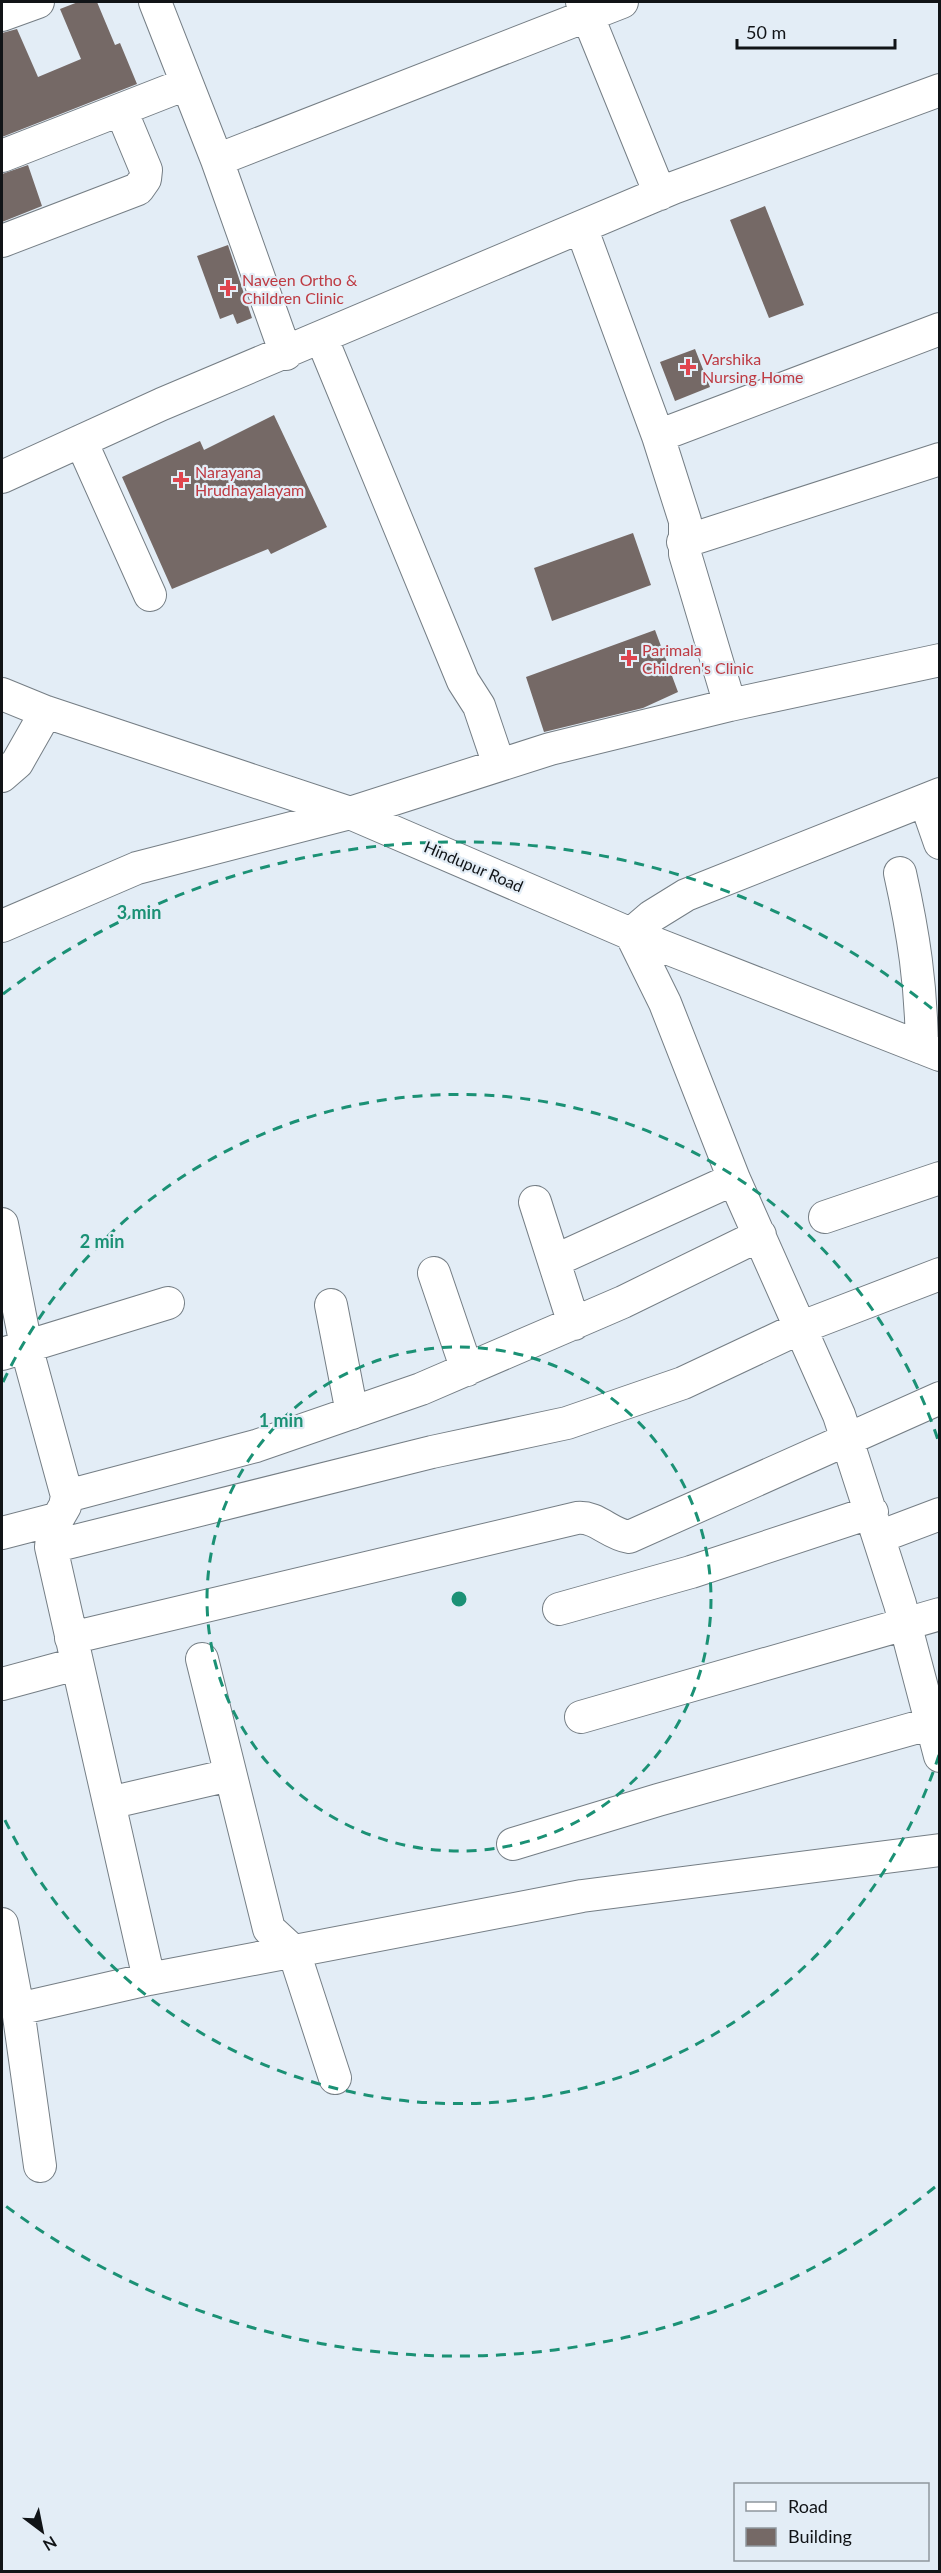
<svg xmlns="http://www.w3.org/2000/svg" width="941" height="2573" font-family="Lato,sans-serif">
	<style>
		.building { fill: #756966 }
		.lines { fill: none; stroke-linecap: round; stroke-linejoin: round }
		.minor-casing { stroke: #757e85; stroke-width: 34 }
		.minor { stroke: #fff; stroke-width: 32 }
		.ring { fill: none; stroke: #1b9175; stroke-width: 3; stroke-dasharray: 10 8 }
		.health-dot { fill: #e0444e; stroke: #e3edf6; stroke-width: 2 }
		.labels { text-anchor: middle; dominant-baseline: central; stroke-width: 4.5; stroke-linejoin: round; paint-order: stroke }
		.health-label { font-size: 16px; fill: #be3a42; stroke: #e3edf6; text-anchor: start }
		.street-label { font-size: 16px; fill: #111417; stroke: #e3edf6 }
		.centre { fill: #1b9175; stroke: #e3edf6; stroke-width: 3 }
		.ring-label { font-size: 18px; text-anchor: middle; font-weight: bold; fill: #1b9175; stroke: #e3edf6; stroke-width: 4.5; stroke-linejoin: round; paint-order: stroke }
	</style>
	<rect width="100%" height="100%" fill="#e3edf6"/>
	<path class="building" d="M78,2H97L115,45L120,43L137,84L2,137V33L17,29L38,77L81,59L60,9Z
		M28,165L42,206L2,222V174Z
		M765,206L804,305L769,318L730,220Z
		M228,245L252,318L237,324L233,314L220,319L197,256Z
		M695,349L710,387L675,401L660,362Z
		M274,415L327,527L271,554L268,549L172,589L122,477L200,441L204,450Z
		M633,533L651,585L552,621L534,568Z
		M655,630L678,692L643,708L544,732L526,677Z"/>
	<g class="lines">
		<g class="minor-casing">
			<path id="minor" d="M155,2L217,160L286,354
				M582,2L660,194
				M2,15L38,2
				M2,156L186,84
				M217,160L622,2
				M581,227L658,436L685,521V554L730,705
				M2,241L138,189L145,179L146,170L121,110
				M322,339L463,681L479,706L499,765
				M658,436L940,329
				M81,441L150,595
				M2,477L162,404L673,188L940,90
				M683,542L940,459
				M2,694L46,712L350,813L631,934L940,1055
				M2,776L17,763L46,712
				M940,794L686,895L652,916L631,934L665,1003L734,1179L839,1415L900,1604L940,1756
				M925,800L940,843
				M900,873C914,936 921,984 922,1048
				M2,926L137,868L350,813L550,749L730,705L940,660
				M535,1202L574,1324
				M825,1217L940,1178
				M2,1224L26,1346L67,1496L65,1506L53,1527L51,1547L149,1979
				M554,1261L734,1179
				M434,1273L467,1370
				M331,1305L352,1413
				M2,1354L168,1303
				M67,1496L256,1446L421,1389L623,1302L760,1235
				M2,1533L56,1519
				M879,1537L940,1514
				M51,1547L432,1452L567,1423L683,1383L802,1327L940,1274
				M559,1609L691,1572L872,1512
				M71,1638L577,1518C597,1516 609,1534 629,1537L940,1398
				M202,1659L269,1929L294,1952L335,2078
				M2,1684L76,1664
				M581,1717L940,1614
				M109,1803L230,1775
				M513,1844L658,1800L940,1721
				M2,1924L18,2009L40,2166
				M18,2009L149,1979L582,1896L940,1850"/>
		</g>
		<use href="#minor" class="minor"/>
	</g>
	<g class="ring">
		<circle cx="459" cy="1599" r="252"/>
		<path d="M939 1755A505 505 0 0 1 3 1816M3 1382A505 505 0 0 1 939 1443"/>
		<path d="M935 2187A757 757 0 0 1 3 2204M3 994A757 757 0 0 1 935 1011"/>
	</g>
	<g class="health-dot">
		<path d="M225 279h6v6h6v6h-6v6h-6v-6h-6v-6h6z"/>
		<path d="M685 358h6v6h6v6h-6v6h-6v-6h-6v-6h6z"/>
		<path d="M178 471h6v6h6v6h-6v6h-6v-6h-6v-6h6z"/>
		<path d="M626 649h6v6h6v6h-6v6h-6v-6h-6v-6h6z"/>
	</g>
	<g class="labels">
		<g class="health-label">
			<text x="242" y="279">Naveen Ortho &amp;<tspan x="242" dy="18">Children Clinic</tspan></text>
			<text x="702" y="358">Varshika<tspan x="702" dy="18">Nursing Home</tspan></text>
			<text x="195" y="471">Narayana<tspan x="195" dy="18">Hrudhayalayam</tspan></text>
			<text x="642" y="649">Parimala<tspan x="642" dy="18">Children's Clinic</tspan></text>
		</g>
		<g class="street-label">
			<text transform="translate(474 866) rotate(23)">Hindupur Road</text>
		</g>
	</g>
	<circle cx="459" cy="1599" r="9" class="centre"/>
	<g class="ring-label">
		<text x="139" y="919">3 min</text>
		<text x="102" y="1248">2 min</text>
		<text x="281" y="1427">1 min</text>
	</g>
	<rect width="941" height="2573" fill="none" stroke="#111417" stroke-width="6"/>
	<rect x="734" y="2483" width="195" height="78" fill="#e3edf6" stroke="#8f969d" stroke-width="1.5"/>
	<rect x="746" y="2502" width="30" height="9" fill="#ffffff" stroke="#8f969d" stroke-width="1.5"/>
	<text x="788" y="2513" font-size="18" fill="#111417">Road</text>
	<rect x="746" y="2528" width="30" height="18" fill="#756966" stroke="#8f969d" stroke-width="1.5"/>
	<text x="788" y="2543" font-size="18" fill="#111417">Building</text>
	<g transform="translate(42 2531) rotate(148)" stroke="#e3edf6" stroke-width="4.5" paint-order="stroke">
	<path d="M0-4.5L10 22L0 15L-10 22Z" fill="#111417"/>
	<text y="-9" font-size="16" font-weight="bold" text-anchor="middle" fill="#111417">N</text>
	</g>
	<path d="M737 39v9h158v-9" fill="none" stroke="#111417" stroke-width="3"/>
	<text x="746" y="39" font-size="18" fill="#111417" stroke="#e3edf6" stroke-width="4.5" paint-order="stroke">50 m</text>
</svg>
